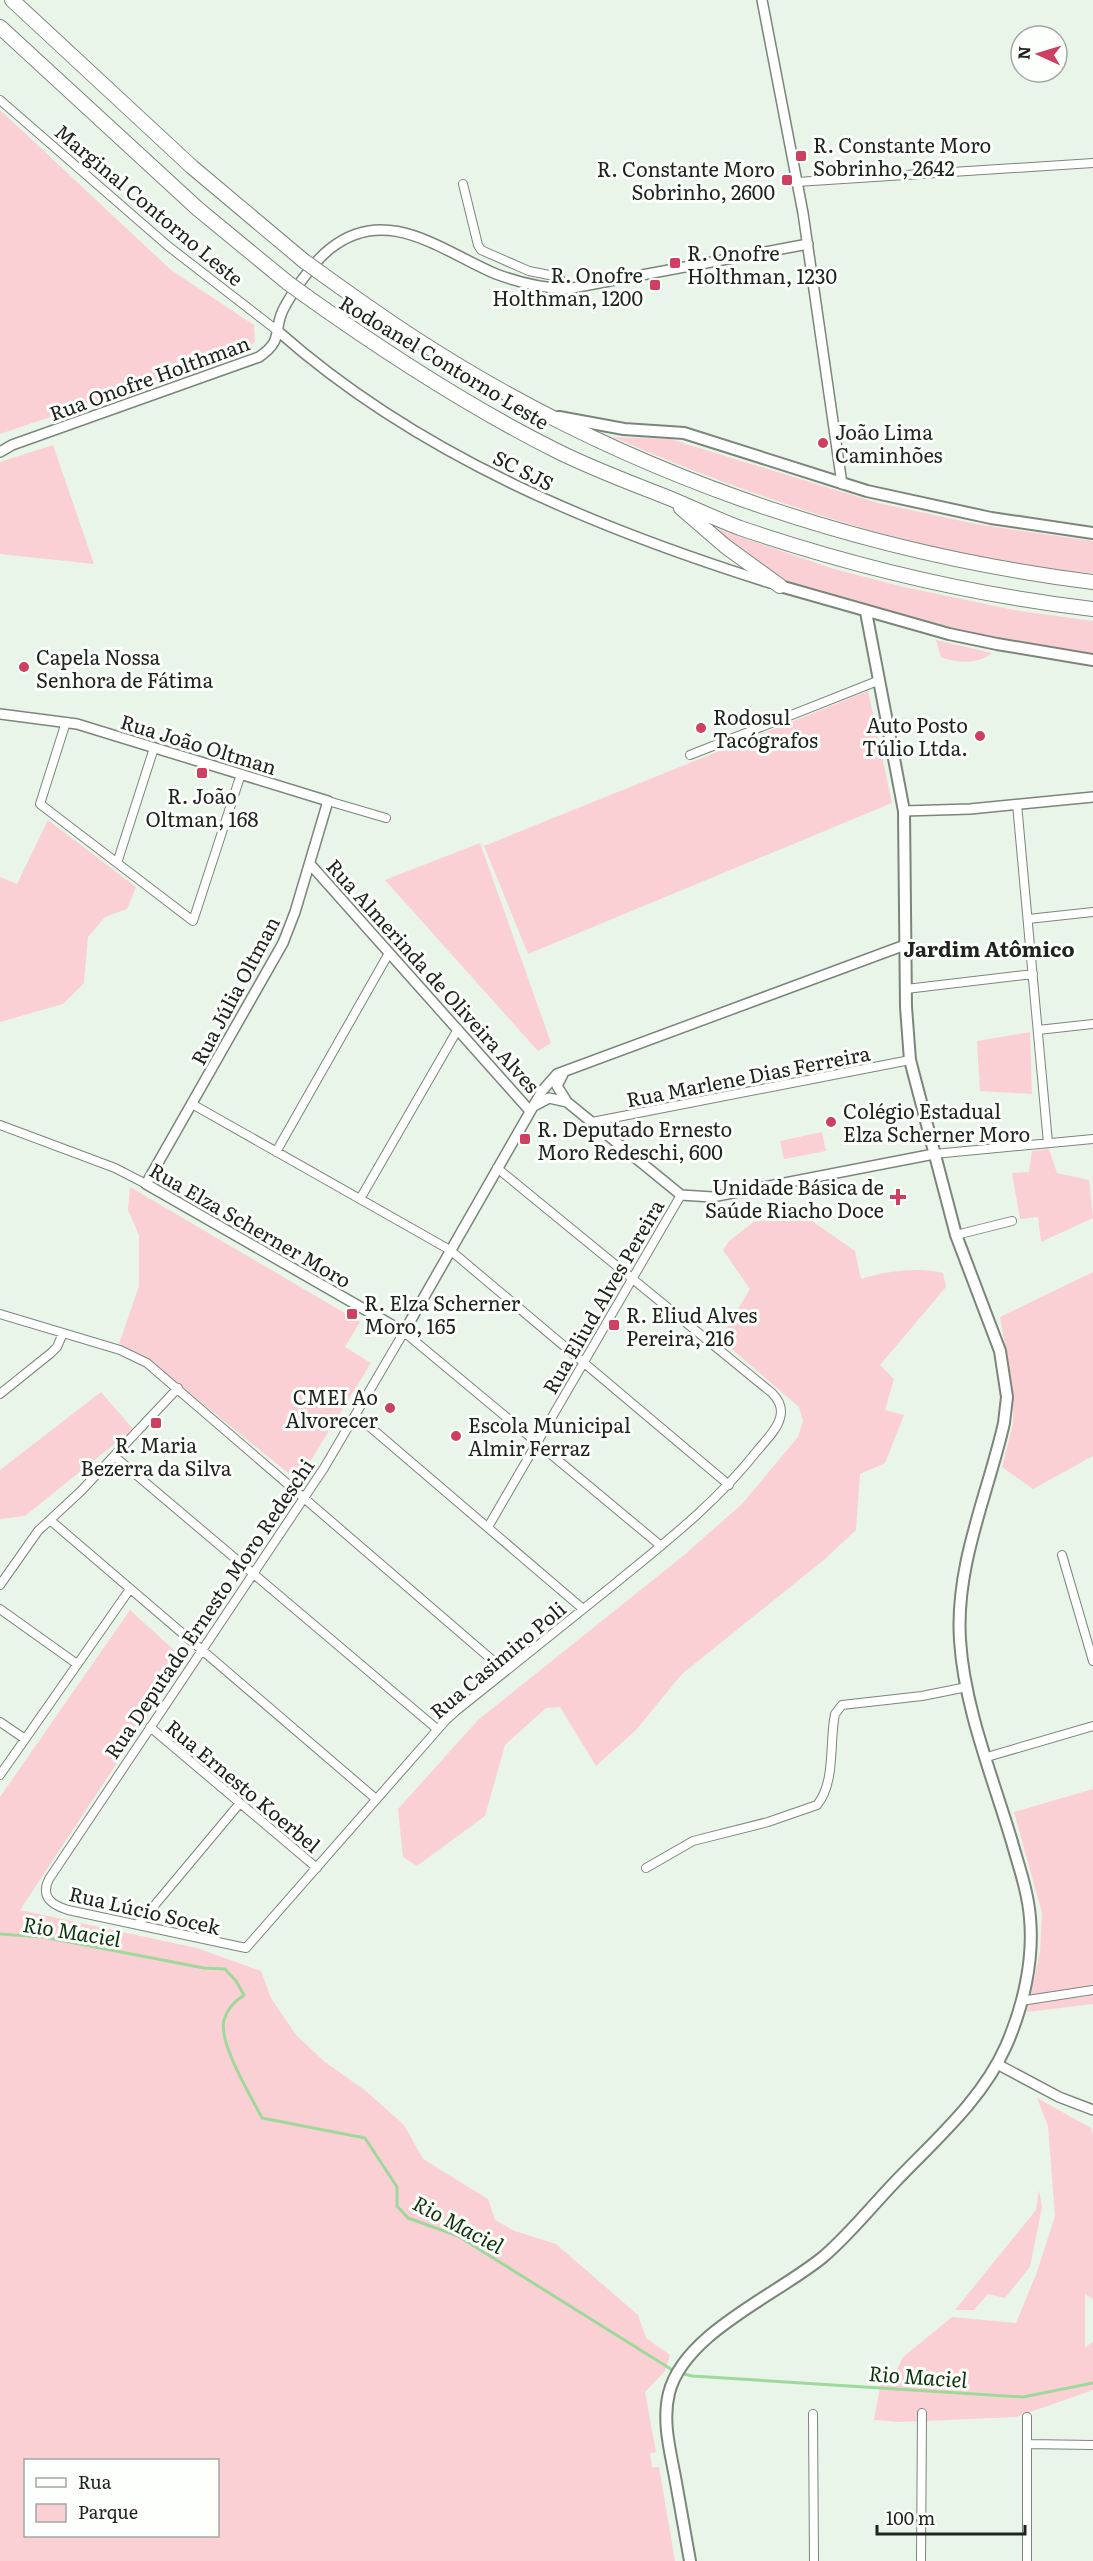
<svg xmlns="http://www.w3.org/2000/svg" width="1093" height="2561" font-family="Literata,serif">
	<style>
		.green { fill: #fbd0d5; fill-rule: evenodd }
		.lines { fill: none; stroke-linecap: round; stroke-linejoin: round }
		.stream { stroke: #9ed99b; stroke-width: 3 }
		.minor-casing { stroke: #7b867b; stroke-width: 10 }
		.tertiary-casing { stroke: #7b867b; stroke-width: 12 }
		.secondary-casing { stroke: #7b867b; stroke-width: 14 }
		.motorway-casing { stroke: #7b867b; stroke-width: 16 }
		.minor { stroke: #fff; stroke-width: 8 }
		.tertiary { stroke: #fff; stroke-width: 9 }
		.secondary { stroke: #fff; stroke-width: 10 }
		.motorway { stroke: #fff; stroke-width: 14 }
		.motorway-bridge-casing { stroke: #7b867b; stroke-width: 16; stroke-linecap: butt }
		.motorway-bridge { stroke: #fff; stroke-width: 14 }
		.poi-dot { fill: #ce3f61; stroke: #fcfffc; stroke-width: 2 }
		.labels { text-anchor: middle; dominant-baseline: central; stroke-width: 6; stroke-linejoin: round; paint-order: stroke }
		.poi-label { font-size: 20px; fill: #20241f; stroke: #fcfffc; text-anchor: start }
		.street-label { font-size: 20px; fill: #20241f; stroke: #fcfffc }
		.neighbourhood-label { font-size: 21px; font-weight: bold; fill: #20241f; stroke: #fcfffc }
		.water-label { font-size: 21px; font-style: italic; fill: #0b340b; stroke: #fcfffc }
	</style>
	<rect width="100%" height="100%" fill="#e9f5e8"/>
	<path class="green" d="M0,110L171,270L254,325L255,342L244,351L0,434Z
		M613,437L670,439L878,503L981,525L1093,541V573C1069,571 1044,569 1021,565C881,540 743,494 613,437Z
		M53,445L94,564L0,554V462Z
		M709,526L834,569L904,587L1014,610L1093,621V655L1006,642L916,621L781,582Z
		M936,640L992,653C979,664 957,664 941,657Z
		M868,691L892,803L528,954L484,846Z
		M48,820L136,887L127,909L105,917L88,937L84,983L63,1004L0,1022V877L17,884Z
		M480,843L551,1043L538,1051L385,880Z
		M1030,1032L1032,1094L980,1091L977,1041Z
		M822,1132L826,1151L784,1159L780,1141Z
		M1049,1149L1057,1173L1089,1180L1093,1218L1041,1242L1038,1217L1020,1219L1012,1173L1029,1172L1032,1151Z
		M130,1187L360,1322L345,1347L371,1363L298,1481L144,1356L119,1344L139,1286V1235L128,1210Z
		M809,1219L855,1251L861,1279C887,1271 916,1267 943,1273L946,1287L880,1365L894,1379L885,1410L904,1415L885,1463L860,1474L856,1530L825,1559L682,1674L636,1730L596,1766L560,1707L546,1708L505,1745L485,1816L417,1866L403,1857L398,1809L478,1720L683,1556L742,1504L798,1437L803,1421L799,1407L720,1339L750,1289L723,1250L729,1241L755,1221Z
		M1093,1272V1456L1033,1489L1002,1467L1013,1424V1392L1000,1317Z
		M101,1392L133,1429L25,1516L0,1519V1470Z
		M130,1610L185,1660L20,1910L197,1948L261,1971L271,1998L296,2035L325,2062L366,2091L404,2125L423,2159L488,2199L495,2220L515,2231L556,2244L638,2315L646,2338L670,2355L665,2371L645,2392L656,2452L650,2453L652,2467H659L675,2561H0V1797ZM218,2460V2536H26V2460Z
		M1093,1789V2004L1027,2012L1040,1951L1042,1913L1014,1812Z
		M1037,2098L1091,2128L1093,2136V2299L1085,2294V2348L1093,2342V2390L1016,2417L900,2422L874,2420L881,2382H891L903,2357L952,2317L1016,2323L1037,2272L1055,2216L1048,2126Z
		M1039,2190L1042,2207L1030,2267L1005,2298L988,2294L974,2310H955L1036,2210Z"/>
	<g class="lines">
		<path class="stream" d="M0,1934L43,1937L204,1968L225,1969L236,1981L244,1995C235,2001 227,2009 224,2020C218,2043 251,2096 262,2118L365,2138L397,2187V2206L408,2218L458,2236L674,2371
			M680,2373L692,2376L1023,2397L1093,2383"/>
		<g class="minor-casing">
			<path id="minor" d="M0,100L168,246L279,332
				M797,182L1093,163
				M463,184L478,245L481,250L529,271L559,277L567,289
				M66,722L40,804L193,921L241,774
				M690,755L880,680
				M328,801L386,818
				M1017,804L1048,1143
				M117,863L154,748
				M1028,919L1093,912
				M906,989L1033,974
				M1038,1030L1093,1024
				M192,1104L450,1250L729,1485
				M592,1122L910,1060
				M0,1125L115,1168L146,1184
				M276,1152L389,953
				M934,1154L1093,1139
				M497,1168L772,1393C779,1400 783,1408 780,1418C777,1430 765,1441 757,1451C717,1502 667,1541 617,1582C563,1625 509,1668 456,1711L446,1720L246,1948L68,1910C52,1905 40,1897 49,1879L324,1468L404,1332L661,1546
				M360,1199L458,1029
				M956,1235L1012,1221
				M0,1314L120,1350L147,1363L505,1671
				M0,1394L51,1353L57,1347L63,1333
				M356,1415L583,1609
				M114,1456L437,1729
				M50,1520L376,1799
				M488,1527L681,1195
				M1062,1555L1093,1661
				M0,1585L38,1531L81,1491L178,1388
				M0,1609L77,1664
				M0,1722L25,1739
				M150,1727L317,1868
				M987,1757L1093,1726
				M0,1775L130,1589
				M646,1868L693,1841L768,1822L817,1805C836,1782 829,1742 835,1714L842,1705L922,1696L967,1687
				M138,1925L240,1803
				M1021,2001L1093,1990
				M813,2414L814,2561
				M1027,2444L1093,2445
				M921,2561L922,2413
				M1027,2561V2417"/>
		</g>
		<g class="tertiary-casing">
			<path id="tertiary" d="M762,0L803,213L842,484
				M279,332C418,455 595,528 770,583
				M0,452L12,445L259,357C284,340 273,331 283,310C292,292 315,260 331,248C387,204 442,251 496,274C520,283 542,288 567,289L808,244
				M0,714L77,724L328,801L295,912L283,943L146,1184L404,1332L542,1091L557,1074L905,945
				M904,811L970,809L1093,797
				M310,864L530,1111
				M563,1074L557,1086L567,1102L681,1195L712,1197L934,1154
				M536,1105L549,1098L567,1102
				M997,2064L1059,2097L1093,2110"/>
		</g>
		<g class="secondary-casing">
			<path id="secondary" d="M559,417L624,429L684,433L867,491L991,518L1093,533
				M780,586L949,634L997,644L1093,660
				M690,2561C685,2533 680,2505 675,2477C670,2450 662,2421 669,2393C684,2333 777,2295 823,2257C849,2235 871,2207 895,2182C936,2139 982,2100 1006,2046C1023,2007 1034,1961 1030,1918C1028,1892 1019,1867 1012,1842C993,1778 964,1707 960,1640C955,1565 988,1494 1004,1423L1007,1397L1000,1351L956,1235L910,1060L906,1007L904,811L866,612"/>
		</g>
		<g class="motorway-casing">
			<path id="motorway" d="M12,0L192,167L304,261
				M0,27L198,209L288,283
				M322,274C354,297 386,320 419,341C622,472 854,552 1093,582
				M306,296C386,353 469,407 557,451C593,469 631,483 669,498C693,508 716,519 740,528C855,567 973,595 1093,609
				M681,508L725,546L780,586"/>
		</g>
		<use href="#minor" class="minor"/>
		<use href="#tertiary" class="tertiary"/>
		<use href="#secondary" class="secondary"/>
		<use href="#motorway" class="motorway"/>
		<g class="motorway-bridge-casing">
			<path id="motorway-bridge" d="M304,261L322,274
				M288,283L306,296"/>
		</g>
		<use href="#motorway-bridge" class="motorway-bridge"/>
	</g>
	<g class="poi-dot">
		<rect x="795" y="150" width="12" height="12" rx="3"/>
		<rect x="781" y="174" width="12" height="12" rx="3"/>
		<rect x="669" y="257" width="12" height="12" rx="3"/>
		<rect x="649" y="279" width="12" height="12" rx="3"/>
		<circle cx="823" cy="443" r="6"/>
		<circle cx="24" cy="667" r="6"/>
		<circle cx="701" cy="728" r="6"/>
		<circle cx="980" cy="736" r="6"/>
		<rect x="196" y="767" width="12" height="12" rx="3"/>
		<circle cx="831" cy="1122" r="6"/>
		<rect x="519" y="1133" width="12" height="12" rx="3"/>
		<path d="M895 1188h6v6h6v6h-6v6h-6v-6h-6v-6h6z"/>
		<rect x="346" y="1308" width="12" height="12" rx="3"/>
		<rect x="608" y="1319" width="12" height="12" rx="3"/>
		<circle cx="390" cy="1408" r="6"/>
		<rect x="150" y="1417" width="12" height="12" rx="3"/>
		<circle cx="456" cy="1436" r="6"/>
	</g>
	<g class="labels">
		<g class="poi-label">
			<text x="813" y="144">R. Constante Moro<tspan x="813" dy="23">Sobrinho, 2642</tspan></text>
			<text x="775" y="168" text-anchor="end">R. Constante Moro<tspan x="775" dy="23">Sobrinho, 2600</tspan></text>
			<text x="687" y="252">R. Onofre<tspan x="687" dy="23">Holthman, 1230</tspan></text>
			<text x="643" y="274" text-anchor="end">R. Onofre<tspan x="643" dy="23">Holthman, 1200</tspan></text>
			<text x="835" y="431">João Lima<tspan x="835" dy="23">Caminhões</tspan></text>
			<text x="36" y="656">Capela Nossa<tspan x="36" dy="23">Senhora de Fátima</tspan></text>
			<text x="713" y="716">Rodosul<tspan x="713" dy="23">Tacógrafos</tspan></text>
			<text x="968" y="724" text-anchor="end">Auto Posto<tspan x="968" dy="23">Túlio Ltda.</tspan></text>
			<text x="202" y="795" text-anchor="middle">R. João<tspan x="202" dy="23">Oltman, 168</tspan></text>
			<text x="843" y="1110">Colégio Estadual<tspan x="843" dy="23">Elza Scherner Moro</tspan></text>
			<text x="537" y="1128">R. Deputado Ernesto<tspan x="537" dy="23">Moro Redeschi, 600</tspan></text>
			<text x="884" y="1186" text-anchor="end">Unidade Básica de<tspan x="884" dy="23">Saúde Riacho Doce</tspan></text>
			<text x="364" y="1302">R. Elza Scherner<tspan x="364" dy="23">Moro, 165</tspan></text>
			<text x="626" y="1314">R. Eliud Alves<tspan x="626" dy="23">Pereira, 216</tspan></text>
			<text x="378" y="1396" text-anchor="end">CMEI Ao<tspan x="378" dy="23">Alvorecer</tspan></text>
			<text x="468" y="1424">Escola Municipal<tspan x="468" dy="23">Almir Ferraz</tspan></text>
			<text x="156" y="1444" text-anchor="middle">R. Maria<tspan x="156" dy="23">Bezerra da Silva</tspan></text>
		</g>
		<g class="street-label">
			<text transform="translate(150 204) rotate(40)">Marginal Contorno Leste</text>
			<text transform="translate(445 361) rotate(31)">Rodoanel Contorno Leste</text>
			<text transform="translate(149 377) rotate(-20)">Rua Onofre Holthman</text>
			<text transform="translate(524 469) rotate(27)">SC SJS</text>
			<text transform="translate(199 743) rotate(17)">Rua João Oltman</text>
			<text transform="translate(434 975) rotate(48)">Rua Almerinda de Oliveira Alves</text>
			<text transform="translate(234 990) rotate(-62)">Rua Júlia Oltman</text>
			<text transform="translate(748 1075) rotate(-11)">Rua Marlene Dias Ferreira</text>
			<text transform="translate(251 1224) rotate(30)">Rua Elza Scherner Moro</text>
			<text transform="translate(602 1296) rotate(-60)">Rua Eliud Alves Pereira</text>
			<text transform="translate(208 1608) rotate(-56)">Rua Deputado Ernesto Moro Redeschi</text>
			<text transform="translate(497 1659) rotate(-40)">Rua Casimiro Poli</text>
			<text transform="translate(244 1785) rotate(40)">Rua Ernesto Koerbel</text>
			<text transform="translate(145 1909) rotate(13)">Rua Lúcio Socek</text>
		</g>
		<g class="neighbourhood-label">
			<text x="989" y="947">Jardim Atômico</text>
		</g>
		<g class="water-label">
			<text transform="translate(72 1930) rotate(9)">Rio Maciel</text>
			<text transform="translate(459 2223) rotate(28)">Rio Maciel</text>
			<text transform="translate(918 2375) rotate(4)">Rio Maciel</text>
		</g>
	</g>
	<rect x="24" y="2459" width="195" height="78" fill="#fcfffc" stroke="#a4a7a4" stroke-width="1.5"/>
	<rect x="36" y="2478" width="30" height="9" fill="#ffffff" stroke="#a4a7a4" stroke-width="1.5"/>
	<text x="78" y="2489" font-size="18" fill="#20241f">Rua</text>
	<rect x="36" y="2504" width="30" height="18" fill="#fbd0d5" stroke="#a4a7a4" stroke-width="1.5"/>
	<text x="78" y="2519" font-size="18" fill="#20241f">Parque</text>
	<g transform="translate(1039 54) rotate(274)"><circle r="28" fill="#fcfffc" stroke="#a4a7a4" stroke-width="1.5"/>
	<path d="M0-4.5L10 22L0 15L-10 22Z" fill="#ce3f61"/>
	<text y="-9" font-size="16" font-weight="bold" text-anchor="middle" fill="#20241f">N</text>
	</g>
	<path d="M877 2525v9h148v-9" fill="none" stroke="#20241f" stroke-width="3"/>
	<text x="886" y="2525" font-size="18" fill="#20241f" stroke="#fcfffc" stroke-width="4.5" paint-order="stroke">100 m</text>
</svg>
